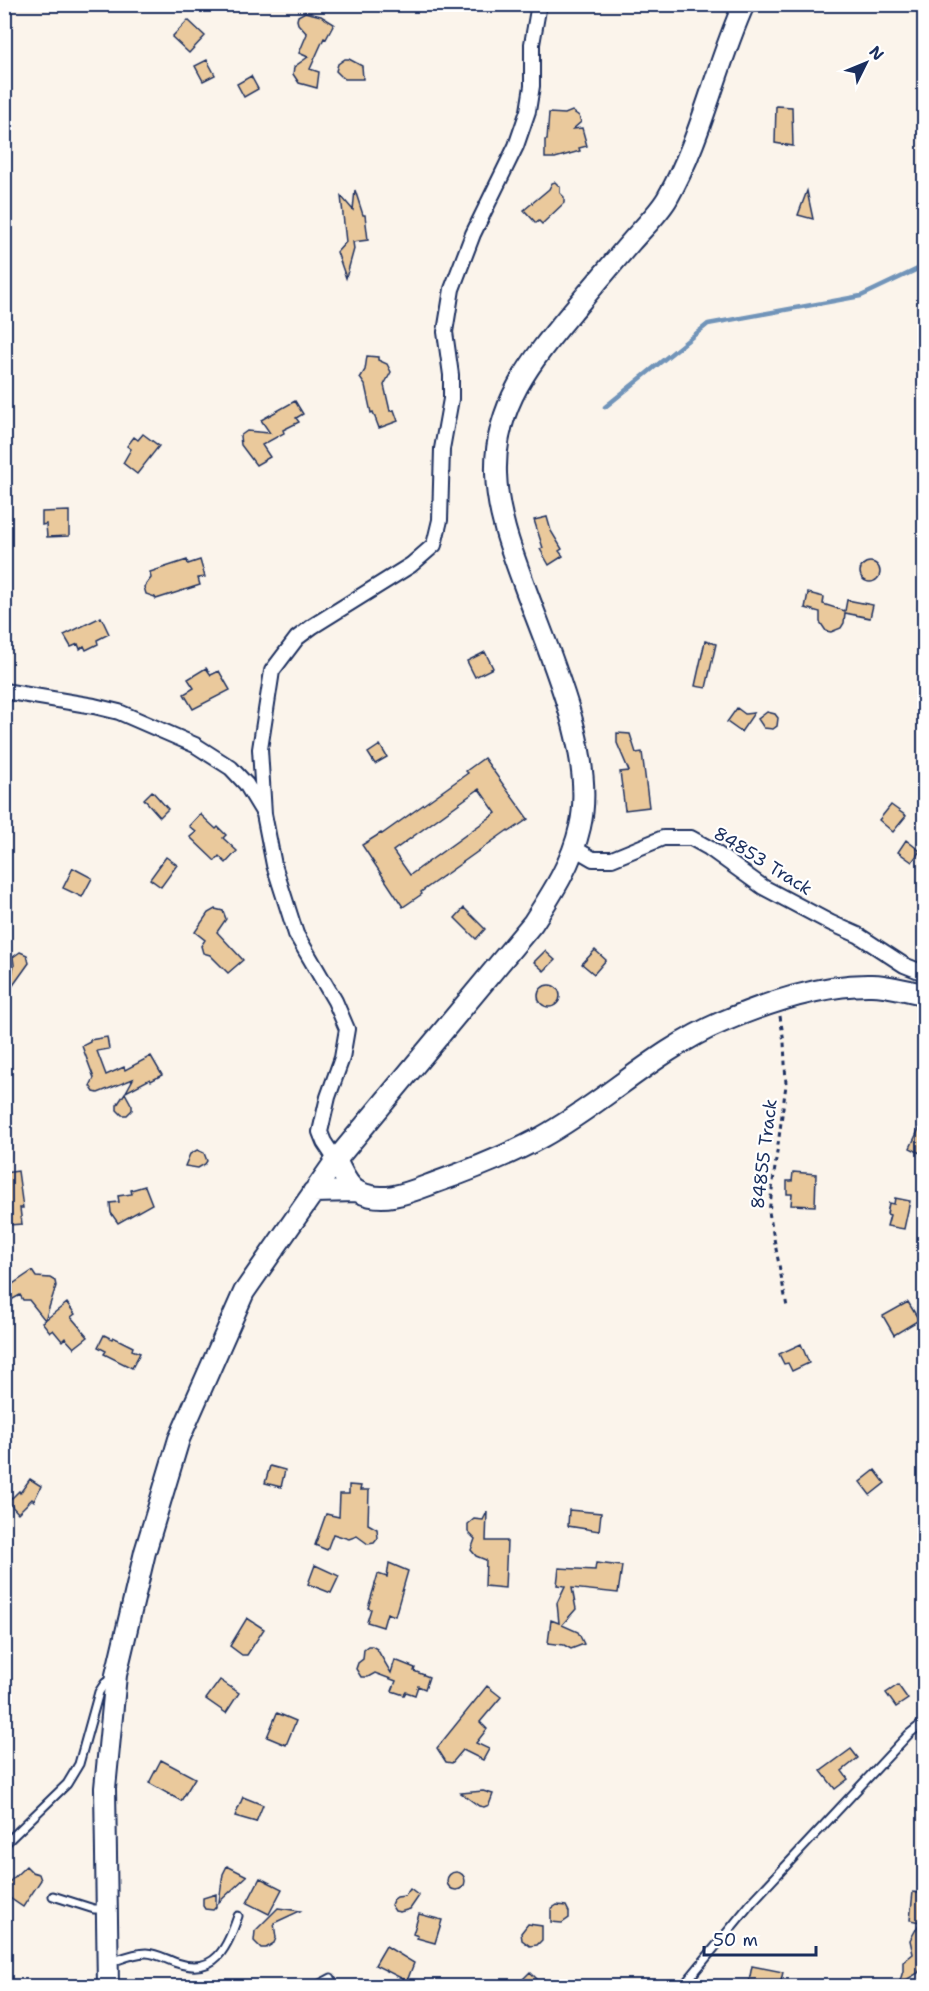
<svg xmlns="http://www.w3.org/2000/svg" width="929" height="1991" font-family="'Shantell Sans',sans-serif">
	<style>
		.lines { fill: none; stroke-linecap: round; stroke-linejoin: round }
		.stream { stroke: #7194b9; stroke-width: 4.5 }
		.building { fill: #eac99c; stroke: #1b2f5e; stroke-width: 1.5; fill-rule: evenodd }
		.lane-casing { stroke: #1b2f5e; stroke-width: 11 }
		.street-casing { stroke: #1b2f5e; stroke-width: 18 }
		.secondary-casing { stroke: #1b2f5e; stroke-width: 24 }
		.path { stroke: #1b2f5e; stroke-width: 3; stroke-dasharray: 4.5 4.5; stroke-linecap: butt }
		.lane { stroke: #fff; stroke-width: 7 }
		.street { stroke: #fff; stroke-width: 14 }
		.secondary { stroke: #fff; stroke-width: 20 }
		.labels { text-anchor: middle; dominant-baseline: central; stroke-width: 4.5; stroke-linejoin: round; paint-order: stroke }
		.street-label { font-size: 18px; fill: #1b2f5e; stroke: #fff }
	</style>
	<rect width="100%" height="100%" fill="#fbf4eb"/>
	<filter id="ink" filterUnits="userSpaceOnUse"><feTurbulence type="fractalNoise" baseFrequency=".0167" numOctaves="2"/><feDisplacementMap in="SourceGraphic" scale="12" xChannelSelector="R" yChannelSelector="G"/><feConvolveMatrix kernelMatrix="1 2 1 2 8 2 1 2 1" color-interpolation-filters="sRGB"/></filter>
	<g filter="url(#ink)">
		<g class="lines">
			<path class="stream" d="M605,407L708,324L861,296L924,266"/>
		</g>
		<path class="building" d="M305,12L321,16L334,24L326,39L324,38L310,69L319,72L317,88L299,83L293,74L294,67L308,57L299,53L307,34L298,24L297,20L298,16Z
			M188,20L205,36L189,53L172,37Z
			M345,59H349L362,66L363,79H345L341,76L336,71L338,64Z
			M207,60L215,75L203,81L195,66Z
			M251,76L258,89L244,97L237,84Z
			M776,106L792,107L793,146L775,143Z
			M572,111L579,116L581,122L573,129L582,128L587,146L579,148L580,151L555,158H545V140H547L549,113L565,114Z
			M555,182L560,187V193L564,197V203L542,224L539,221L536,223L524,210L549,189L552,183Z
			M355,190L363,215H365L368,240L353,242L354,249L346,278L337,252L346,242L341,196L353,210Z
			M807,191L813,219L798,215Z
			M367,356L378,357V360L387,364L391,372L384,385L390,411L394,410L398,421L379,428L373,412L371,413L365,385L360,378L365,370Z
			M295,401L303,414L296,418L299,422L283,430L284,433L262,445L270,457L256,465L241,445L240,436L247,431L270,433L261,420Z
			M143,434L159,446L137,474L123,463L131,449L127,446L134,437L138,440Z
			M69,511V536L47,537L46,524L42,525V512Z
			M547,517L551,531L562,549L559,551L563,556L549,565L540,549L543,548L534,520Z
			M187,560L188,564L200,560L205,577L198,578L200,585L156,599L155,597L146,594L144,587L151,578L150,572Z
			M860 572a10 10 0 1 1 20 0a10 10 0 1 1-20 0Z
			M808,593L824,597L823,604L845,611L847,600L873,605L870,618L845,613L844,623L841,628L831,632L826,631L820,622V612L805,608Z
			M101,617L109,634L97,640L98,644L86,650L84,646L80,649L78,644L71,647L64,635Z
			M705,641L716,644L706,688L695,686Z
			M485,652L493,668L475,677L467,661Z
			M206,668L211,675L219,671L230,690L193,709L184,694L194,688L188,679Z
			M737,708L745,714L754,713L741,732L727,722Z
			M767,712L775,714L778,718L777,726L773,729L764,728L758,719Z
			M617,733L630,734L636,753L642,752L649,807L625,810L620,772L629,771L617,743Z
			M380,745L387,757L375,764L368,753Z
			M484,758L528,819L509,832L508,830L421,892L422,894L403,907L362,845L381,833L382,834L468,773L466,771ZM479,789L496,813L410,875L393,851Z
			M152,791L168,809L160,817L144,799Z
			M891,805L906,816L893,832L879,820Z
			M200,814L216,829L218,827L226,835L223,838L237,851L226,863L219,856L215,861L190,837L196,832L189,826Z
			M906,840L920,851L912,862L898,852Z
			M166,857L177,865L161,887L150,879Z
			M73,868L92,878L82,897L63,888Z
			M464,908L485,929L476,939L455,918Z
			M215,909L223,911L226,919L217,932L243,960L228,973L210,955L203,953L201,946L205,940L195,932L208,913Z
			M595,950L606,960L594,974L582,964Z
			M545,951L555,960L544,971L534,962Z
			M20,952L27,955L29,963L9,991L14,965L13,957Z
			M538 996a11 11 0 1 1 22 0a11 11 0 1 1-22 0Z
			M107,1037L109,1049L97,1051L106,1075L124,1067L125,1070L151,1056L162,1075L151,1081L150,1079L126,1092L133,1079L98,1093L94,1092L90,1086L94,1078L82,1046L90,1042V1040Z
			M125,1093L132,1106V1110L127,1115H122L117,1110V1105Z
			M924,1118V1155L910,1148Z
			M197,1150L204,1153L207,1161L205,1164L198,1168L185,1166L190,1154Z
			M18,1171L23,1208H20L22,1224L9,1225L7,1211H4V1173Z
			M793,1172L816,1174L815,1206L791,1205L792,1194H787V1181H792Z
			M145,1186L152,1204L118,1223L111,1213L110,1203L119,1202L118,1196L132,1194L131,1190Z
			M895,1198L910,1201L904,1229L887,1226L890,1215L887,1214L889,1203L894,1204Z
			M32,1271L36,1277L50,1278L55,1281L56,1286L45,1320L67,1303L75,1314L71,1317L88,1337L74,1348L65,1338L62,1341L53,1330L50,1332L42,1322L45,1320L29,1300H23L20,1295L4,1304V1290Z
			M908,1302L919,1320L894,1335L883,1316Z
			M104,1335L112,1339L113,1337L133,1347L132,1350L140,1353L132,1368L104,1354L106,1351L98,1347Z
			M801,1344L809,1363L792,1371L788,1363L784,1364L779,1354Z
			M270,1466L285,1470L281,1487L265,1483Z
			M875,1470L885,1483L870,1495L860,1482Z
			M30,1479L41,1486L34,1501L32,1499L18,1513L8,1502L19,1491L20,1493Z
			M349,1485L361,1486L360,1490H369L368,1524L377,1529L378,1538L374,1543L368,1544L357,1536L349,1539L333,1534L327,1550L315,1545L326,1514L339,1517L340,1494H349Z
			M569,1510L601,1513L599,1531L568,1526Z
			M487,1512L486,1541H507L505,1588L485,1586L486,1560L476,1556L471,1550L475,1539L468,1532V1524L474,1519L483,1520Z
			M389,1563L408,1571L395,1616L387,1613L383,1627L367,1622L371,1609L368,1608L378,1574L387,1577Z
			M596,1563L622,1566L618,1593L572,1588L576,1609L562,1625L578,1632L584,1644L571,1649L564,1645L548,1643L551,1620L559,1623L557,1603L565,1586L557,1585L559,1568L595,1570Z
			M315,1565L339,1576L331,1593L308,1584Z
			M247,1618L264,1629L247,1655H242L230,1646Z
			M368,1646H372L377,1649L391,1673L395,1660L415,1668L414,1671L429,1677L425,1689L418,1686L415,1695L406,1692L404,1695L392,1691L396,1681L375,1673L368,1677H361L356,1669L358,1663L363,1659L364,1649Z
			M220,1680L239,1693L226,1713L206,1699Z
			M898,1685L908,1699L896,1707L886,1693Z
			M487,1686L501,1697L480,1722L487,1729L476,1743L489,1749L483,1760L463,1750L452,1763L446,1762L437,1748Z
			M277,1713L296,1721L286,1745L267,1737Z
			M851,1749L858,1758L842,1771L848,1779L835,1789L821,1771Z
			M161,1760L195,1778L181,1801L149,1783Z
			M483,1791L493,1794L489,1805L484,1807L479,1806L461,1793Z
			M243,1797L263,1805L256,1822L235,1816Z
			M26,1866L32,1872L39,1874L41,1880L23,1907L4,1894V1887Z
			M227,1866L247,1876L219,1902L223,1874Z
			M447 1881a9 9 0 1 1 18 0a9 9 0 1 1-18 0Z
			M260,1878L282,1889L269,1914L247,1903Z
			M410,1889L419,1896L410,1909L400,1912L395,1911L391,1905L393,1900L397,1897L405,1896Z
			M913,1892L924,1894V1953L919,1957L922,1966L918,1973L899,1984L903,1971V1962L913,1954L910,1940L920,1922L910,1920Z
			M216,1894V1907L213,1910L205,1909L203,1906V1898Z
			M557,1905L566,1906L569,1912V1918L562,1923L551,1922V1909Z
			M278,1908L300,1911L274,1923L276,1938L274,1943L266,1948H261L254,1941L255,1931Z
			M419,1914L442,1920L435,1943L417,1938L418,1936L413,1934Z
			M528,1924L542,1926V1940L537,1945L530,1946L522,1940L521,1933Z
			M386,1946L414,1963L407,1981L375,1965Z
			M752,1966L783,1972L780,1985L773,1983L772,1986H748Z
			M530,1972L544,1986H516Z"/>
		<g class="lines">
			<g class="lane-casing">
				<path id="lane" d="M4,1845L67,1784L79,1764L99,1692L105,1683L112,1678
					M53,1896L94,1909H106
					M109,1963C121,1959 133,1953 146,1953C156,1953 168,1960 177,1963C216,1976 227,1947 238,1916
					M316,1986L331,1978
					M683,1986L752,1902L909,1734L924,1722"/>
			</g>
			<g class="street-casing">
				<path id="street" d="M4,691L94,706L119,712L195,745L231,768L246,784L263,812
					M574,848L593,859H612L663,838H691L709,848L763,887L831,923L858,935L904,965L924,973
					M336,1160L324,1142L320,1132L328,1097L342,1058L347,1029L335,1001L296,934L274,865L264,814L260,749L272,671L297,638L313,626L411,565L434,545L440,520L442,449L451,399V375L445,332L452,289L473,234L516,146L528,111L532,86V44L539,4"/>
			</g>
			<g class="secondary-casing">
				<path id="secondary" d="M336,1160C342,1171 347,1187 359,1192C384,1204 410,1192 434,1183C471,1170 507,1156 542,1137C604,1103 656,1050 722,1022C767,1003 821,984 871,985C888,985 907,991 924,994
					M313,1192L357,1191
					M108,1986L105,1788L116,1675L145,1552L179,1439L244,1292L336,1160L533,923C553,892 572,863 580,827C597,754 547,650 523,582C510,547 497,511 496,473C494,406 531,361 572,312C592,288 611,265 631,242C643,228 658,214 667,199C702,138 715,68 744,4"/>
			</g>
			<path class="path" d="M780,1016L784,1042L786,1085L769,1212L787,1307
				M918,1265L924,1254"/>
			<use href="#lane" class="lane"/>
			<use href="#street" class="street"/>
			<use href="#secondary" class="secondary"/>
		</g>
	</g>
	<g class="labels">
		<g class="street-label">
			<text transform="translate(763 861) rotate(32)">84853 Track</text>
			<text transform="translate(764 1154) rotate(-83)">84855 Track</text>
		</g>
	</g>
	<rect width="929" height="1991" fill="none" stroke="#fff" stroke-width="24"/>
	<rect x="12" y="12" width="905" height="1967" fill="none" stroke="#1b2f5e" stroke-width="2" filter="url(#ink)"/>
	<g transform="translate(866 63) rotate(47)" stroke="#ffffff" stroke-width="4.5" paint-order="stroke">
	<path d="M0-4.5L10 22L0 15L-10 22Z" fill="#1b2f5e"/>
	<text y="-9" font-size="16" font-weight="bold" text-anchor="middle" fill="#1b2f5e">N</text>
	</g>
	<path d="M704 1946v9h112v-9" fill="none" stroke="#1b2f5e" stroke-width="3"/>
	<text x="713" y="1946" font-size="18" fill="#1b2f5e" stroke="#ffffff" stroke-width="4.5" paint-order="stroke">50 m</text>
</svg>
